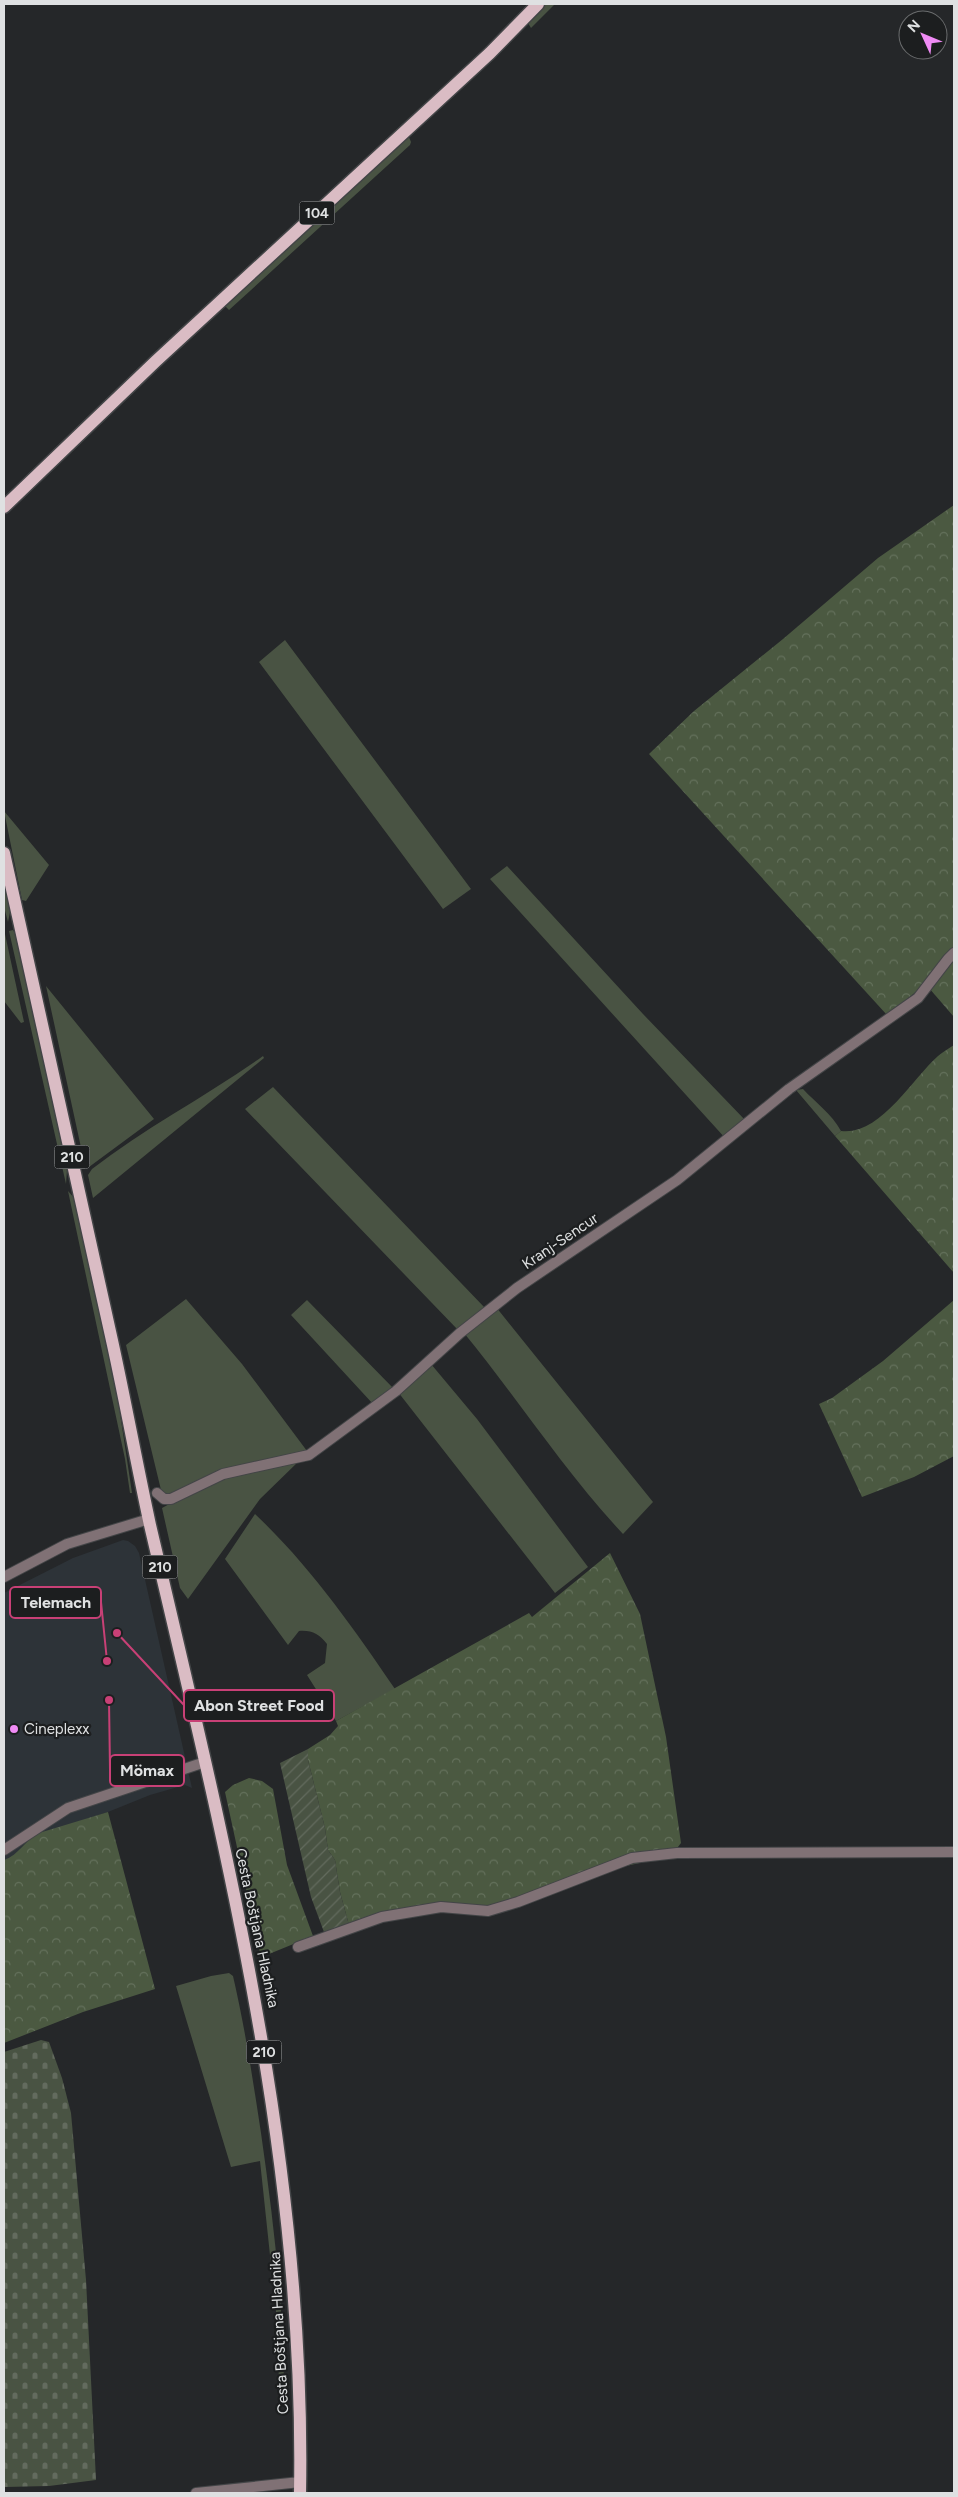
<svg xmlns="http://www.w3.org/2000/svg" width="958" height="2497" font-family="Figtree,sans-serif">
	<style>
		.built { fill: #2d3338 }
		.grass { fill: #495343 }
		.forest { fill: url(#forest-crowns) }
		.cemetery { fill: url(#cemetery-stones) }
		.garden { fill: url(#garden-furrows) }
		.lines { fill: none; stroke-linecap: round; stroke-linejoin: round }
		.street-casing { stroke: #434547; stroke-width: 12 }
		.primary-casing { stroke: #434547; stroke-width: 15 }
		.street { stroke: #807175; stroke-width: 10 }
		.primary { stroke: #dabcc4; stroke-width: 12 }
		.poi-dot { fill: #f08bf5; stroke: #1c1e1f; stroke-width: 2 }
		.labels { text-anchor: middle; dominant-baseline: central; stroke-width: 4.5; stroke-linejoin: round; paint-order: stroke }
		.shield { fill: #1c1e1f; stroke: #a4a6a8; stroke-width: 1 }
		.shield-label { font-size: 14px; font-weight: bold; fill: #dfe1e2 }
		.street-label { font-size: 15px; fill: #dfe1e2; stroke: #1c1e1f }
		.poi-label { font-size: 15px; fill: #dfe1e2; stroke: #1c1e1f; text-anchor: start }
		.leader { fill: none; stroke: #c84076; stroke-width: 2 }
		.callout-dot { fill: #c84076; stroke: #1c1e1f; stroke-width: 2 }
		.callout { fill: #1c1e1f; stroke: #c84076; stroke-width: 2 }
		.callout-label { font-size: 16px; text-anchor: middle; font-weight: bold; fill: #dfe1e2 }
	</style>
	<defs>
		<pattern id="forest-crowns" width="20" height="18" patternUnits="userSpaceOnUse" patternTransform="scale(1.25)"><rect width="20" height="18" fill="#4b5941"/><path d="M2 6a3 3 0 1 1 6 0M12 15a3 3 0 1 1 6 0" fill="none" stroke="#64715c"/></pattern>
		<pattern id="cemetery-stones" width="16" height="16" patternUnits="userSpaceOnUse" patternTransform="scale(1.25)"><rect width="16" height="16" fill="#495343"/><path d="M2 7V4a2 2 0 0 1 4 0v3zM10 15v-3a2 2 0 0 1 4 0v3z" fill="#636b5e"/></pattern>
		<pattern id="garden-furrows" width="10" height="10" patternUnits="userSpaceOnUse" patternTransform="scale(1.25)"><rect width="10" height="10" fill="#495343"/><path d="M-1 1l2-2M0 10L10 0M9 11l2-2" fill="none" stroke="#636b5e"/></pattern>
	</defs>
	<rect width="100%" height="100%" fill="#252729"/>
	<path class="built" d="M123,1540L128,1541L135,1546L139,1553L192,1788L185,1785L150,1795L108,1812L32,1837L13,1857L4,1860V1593L73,1558Z"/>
	<path class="grass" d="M546,4H555L531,28L528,23Z
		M409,137L411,142L410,145L229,310L225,306Z
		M285,640L471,889L443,909L259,662Z
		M4,811L49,865L26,901L22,900Z
		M507,866L643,1014L746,1121L726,1139L490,879Z
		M4,882L10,912L8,922L4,907Z
		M13,930L16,935L67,1170L66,1184L9,931Z
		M5,934L24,1022L21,1023L4,1001Z
		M46,986L154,1119L89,1167L85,1166Z
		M263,1056L264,1058L93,1198L88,1175L92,1169C146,1127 207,1096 263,1056Z
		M273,1087L485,1308L458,1330L245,1109Z
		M803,1089C816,1103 832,1114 841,1131L835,1136L796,1090Z
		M68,1191L75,1199L116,1387L132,1493H130L125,1459Z
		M186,1299L242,1364L307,1451L167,1496L161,1490L126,1345Z
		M307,1300L394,1389L373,1404L291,1315Z
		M496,1307L653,1502L623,1534C565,1472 518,1399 464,1333Z
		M431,1364L477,1419L588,1567L555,1593L398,1392Z
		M299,1461L260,1499L188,1599L180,1588L162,1508L212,1481Z
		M255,1514C310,1566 352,1626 395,1689L336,1721L307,1675L325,1663L327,1644C319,1634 312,1630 299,1631L288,1645L225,1559Z
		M229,1973L233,1976C245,2028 253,2080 261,2133C273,2217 283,2300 284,2385H279L277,2321L260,2161L231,2167L176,1986L211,1976Z"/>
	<path class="forest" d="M954,505V1017L929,988L922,987L887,1015L649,754L694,711L783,639L878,558Z
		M954,1045V1273L835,1136L841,1131C880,1136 912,1079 938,1056C943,1052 949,1048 954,1045Z
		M954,1300V1456L914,1477L862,1497L819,1404L832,1398L883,1361Z
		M610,1553L640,1614L666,1737L681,1843L671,1856L617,1868L519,1907L490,1913L442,1911L349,1925L340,1892L335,1860L328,1850L325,1828L308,1760V1749L330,1735L338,1726L336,1721L529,1613L532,1617Z
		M249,1778L262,1781L273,1789L287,1865L313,1936L269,1954L260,1953L225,1792L233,1785Z
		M108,1812L155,1989L83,2012L4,2043V1860C19,1855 25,1840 39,1833Z"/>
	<path class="cemetery" d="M41,2040L49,2042L62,2078L71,2113L86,2280L96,2480L49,2486L4,2487V2052Z"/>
	<path class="garden" d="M308,1749V1760L325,1828L328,1850L335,1860L340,1892L349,1925L324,1932L311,1897L280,1763Z"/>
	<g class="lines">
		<g class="street-casing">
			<path id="street" d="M157,1493L164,1499H171L223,1474L309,1455L396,1391L460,1333L517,1288L677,1180L789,1089L918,998L948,959L954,953
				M4,1577L67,1544L149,1519
				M4,1850L68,1808L205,1762
				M298,1947L382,1917L441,1907L488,1911L518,1902L632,1858L677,1853L954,1852
				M196,2493L300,2482"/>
		</g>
		<g class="primary-casing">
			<path id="primary" d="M4,507L156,361L490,53L538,4
				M4,853C41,1016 77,1180 113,1345C126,1405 137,1465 150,1525C225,1845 306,2162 300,2493"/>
		</g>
		<use href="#street" class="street"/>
		<use href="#primary" class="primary"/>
	</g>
	<circle class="poi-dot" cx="14" cy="1729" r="5"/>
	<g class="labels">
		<g class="shield">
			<rect x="299.5" y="201.5" width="35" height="23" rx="4"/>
			<rect x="54.5" y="1145.5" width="35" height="23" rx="4"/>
			<rect x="142.5" y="1555.5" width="35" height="23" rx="4"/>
			<rect x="246.5" y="2040.5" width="35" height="23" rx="4"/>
		</g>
		<g class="shield-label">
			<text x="317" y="213">104</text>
			<text x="72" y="1157">210</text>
			<text x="160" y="1567">210</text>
			<text x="264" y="2052">210</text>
		</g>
		<g class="street-label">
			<text transform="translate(560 1241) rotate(-34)">Kranj-Sencur</text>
			<text transform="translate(257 1928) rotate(78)">Cesta Boštjana Hladnika</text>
			<text transform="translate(279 2333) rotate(-93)">Cesta Boštjana Hladnika</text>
		</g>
		<g class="poi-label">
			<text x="24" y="1729">Cineplexx</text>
		</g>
	</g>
	<path class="leader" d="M107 1661L101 1602M117 1633L184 1705M109 1700L110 1770"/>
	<g class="callout-dot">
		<circle cx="107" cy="1661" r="5"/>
		<circle cx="117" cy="1633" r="5"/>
		<circle cx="109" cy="1700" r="5"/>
	</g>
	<g class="callout">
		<rect x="10" y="1587" width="91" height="31" rx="5"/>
		<rect x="184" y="1690" width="150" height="31" rx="5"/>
		<rect x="110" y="1755" width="74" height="31" rx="5"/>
	</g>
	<g class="callout-label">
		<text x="56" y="1608">Telemach</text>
		<text x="259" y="1711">Abon Street Food</text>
		<text x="147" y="1776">Mömax</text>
	</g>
	<rect width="958" height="2497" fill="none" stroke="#dfe1e2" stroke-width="10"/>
	<g transform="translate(923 35) rotate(314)"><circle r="24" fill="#1c1e1f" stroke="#6a6c6d"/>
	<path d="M0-4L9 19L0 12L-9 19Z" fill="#f08bf5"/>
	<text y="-8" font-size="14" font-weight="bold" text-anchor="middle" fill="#dfe1e2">N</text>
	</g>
</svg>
